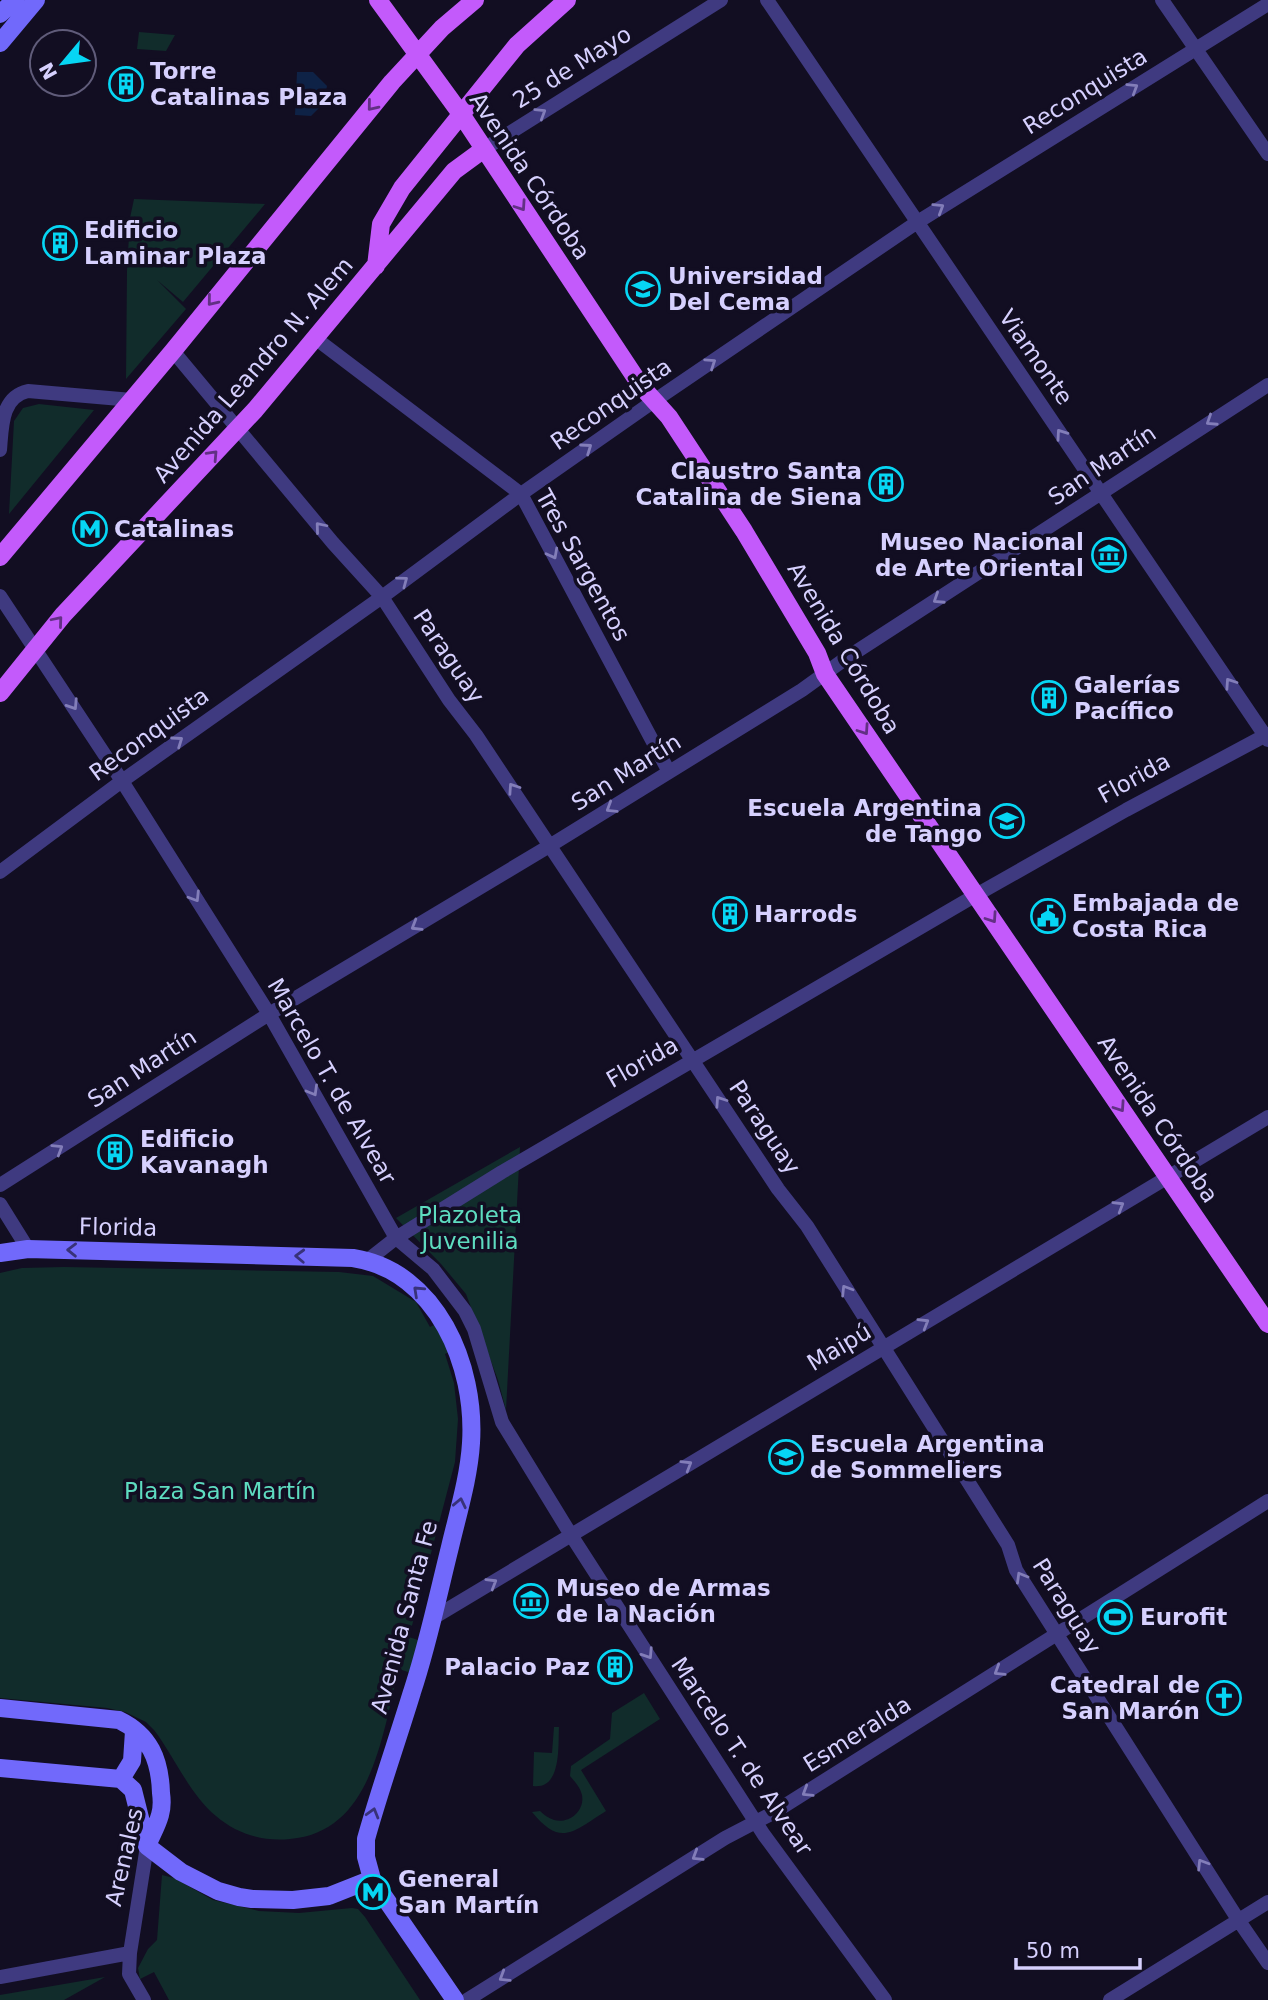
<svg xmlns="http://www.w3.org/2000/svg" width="1268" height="2000" font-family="'DejaVu Sans',sans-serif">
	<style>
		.green { fill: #112c2b }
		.water { fill: #0e2246 }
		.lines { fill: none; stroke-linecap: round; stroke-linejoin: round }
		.street { stroke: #3f3a80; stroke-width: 14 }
		.secondary { stroke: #7169fb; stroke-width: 18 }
		.primary { stroke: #c35afb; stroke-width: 18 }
		.oneway { stroke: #837eb9 }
		.oneway2 { stroke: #623084 }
		.oneway3 { stroke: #383279 }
		.labels { text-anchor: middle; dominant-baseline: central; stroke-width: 7; stroke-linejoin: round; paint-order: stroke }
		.street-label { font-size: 23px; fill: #d6d0fe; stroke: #120e22 }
		.poi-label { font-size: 23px; font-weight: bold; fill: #d6d0fe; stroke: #120e22; text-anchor: start }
		.park-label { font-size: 23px; fill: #5edcc0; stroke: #120e22 }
	</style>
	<rect width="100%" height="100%" fill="#120e22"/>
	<path class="green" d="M139,32L175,35L166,51L137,49Z
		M134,199L265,204L183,302L157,280L186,309L126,379L127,271L130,218Z
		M39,404L94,410L9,514L14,421L23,408Z
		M520,1147L506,1410L498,1380L466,1294L441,1264L396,1218Z
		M64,1267L339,1272L373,1276L416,1302L430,1327L438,1323L453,1350L445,1354L454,1383L458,1419L455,1462L409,1637L421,1641L411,1673L399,1669C382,1733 373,1832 290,1839C263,1842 237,1834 216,1816C190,1795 174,1756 154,1730L146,1722L125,1712L107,1708L0,1698V1273L22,1268Z
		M644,1693L660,1719L581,1770L606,1811C574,1831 561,1848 532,1812L540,1811C544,1815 548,1818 554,1820C569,1824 585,1811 582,1795C580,1787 575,1782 570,1776L571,1766L610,1739L612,1713Z
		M554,1727H559C558,1745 562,1790 533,1786L534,1752L552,1753Z
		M162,1875L174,1878L213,1900L259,1911L299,1913L352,1908L358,1909L365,1917L420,2000H169L154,1972L140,1979L138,1968L148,1949L157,1940Z
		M105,1977L64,2000H0V1995Z"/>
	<path class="water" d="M297,72H313L327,86L324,103L311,116L295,115Z"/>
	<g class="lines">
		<path class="street" d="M767,0L1268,740
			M1162,0L1268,154
			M484,149L721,0
			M315,338L521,494L669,772
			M173,351L333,543L382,597L449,700L476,735L778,1189L807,1226L1008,1545L1016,1570L1239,1921L1268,1963
			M0,450C2,427 1,397 28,391L132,400
			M0,596L122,781L269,1014L396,1238L433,1269L465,1311L474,1329L502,1422L571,1535L764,1835L885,2000
			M0,872L122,781L382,597L521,494L654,401L916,223L1268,4
			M0,1185L269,1014L551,845L802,690L845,659L1268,385
			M0,1204L28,1249
			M368,1260L396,1238L502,1172L976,895L1126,810L1268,734
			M433,1618L1268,1117
			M0,1977L130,1953
			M144,2000L129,1974L130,1953L147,1846
			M467,2000L725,1838L773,1813L1268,1501
			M1110,2000L1268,1902"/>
		<path class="secondary" d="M0,14L15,0
			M0,43L36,0
			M0,1253L28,1249L353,1258C437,1271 476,1366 471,1443C469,1477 458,1513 450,1547C438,1595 428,1644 412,1692C397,1741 380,1789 366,1839V1857L372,1879L455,2000
			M0,1708L119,1720C150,1735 160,1760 161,1793C162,1800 162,1808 160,1815C157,1826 151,1836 147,1846
			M0,1768L121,1779L133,1790L147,1846L181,1872L218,1891L239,1897L252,1899L293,1900L329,1896L372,1879
			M121,1779L132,1761L134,1731"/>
		<path class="primary" d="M378,0L461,114L641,386L669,417L744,531L817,653L825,674L1268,1324
			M376,266L381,224L402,188L517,45L567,0
			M0,557L173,351L392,82L442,28L475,0
			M0,693L63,615L255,410L454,171L484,149"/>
	</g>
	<defs><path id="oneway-chevron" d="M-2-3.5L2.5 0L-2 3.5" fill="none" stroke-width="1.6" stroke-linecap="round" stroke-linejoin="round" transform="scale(1.75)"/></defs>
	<g class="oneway">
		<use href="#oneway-chevron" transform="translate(1133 88) rotate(-32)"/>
		<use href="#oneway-chevron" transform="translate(541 113) rotate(-32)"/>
		<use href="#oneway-chevron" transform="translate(939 208) rotate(-32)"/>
		<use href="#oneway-chevron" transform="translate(711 363) rotate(-34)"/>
		<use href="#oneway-chevron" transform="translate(1211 421) rotate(147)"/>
		<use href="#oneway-chevron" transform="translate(1061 434) rotate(-125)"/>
		<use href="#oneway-chevron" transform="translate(587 448) rotate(-35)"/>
		<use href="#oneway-chevron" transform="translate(320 527) rotate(-130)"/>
		<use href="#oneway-chevron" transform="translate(553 554) rotate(62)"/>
		<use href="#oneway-chevron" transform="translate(403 581) rotate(-37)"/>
		<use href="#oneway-chevron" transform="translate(938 599) rotate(147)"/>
		<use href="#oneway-chevron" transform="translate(1230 683) rotate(-124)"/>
		<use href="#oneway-chevron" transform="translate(73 705) rotate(57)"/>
		<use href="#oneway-chevron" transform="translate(178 741) rotate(-35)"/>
		<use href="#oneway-chevron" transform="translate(513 788) rotate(-124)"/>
		<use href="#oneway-chevron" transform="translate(611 808) rotate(148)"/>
		<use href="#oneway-chevron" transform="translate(195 897) rotate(58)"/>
		<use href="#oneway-chevron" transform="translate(416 926) rotate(149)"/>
		<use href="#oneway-chevron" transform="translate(313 1091) rotate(60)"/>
		<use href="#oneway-chevron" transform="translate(720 1101) rotate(-124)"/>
		<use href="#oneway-chevron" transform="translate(58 1149) rotate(-32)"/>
		<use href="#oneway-chevron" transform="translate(1119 1206) rotate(-31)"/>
		<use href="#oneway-chevron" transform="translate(846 1290) rotate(-122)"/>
		<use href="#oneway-chevron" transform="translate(924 1323) rotate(-31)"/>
		<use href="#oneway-chevron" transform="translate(687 1465) rotate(-31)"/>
		<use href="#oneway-chevron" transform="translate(1021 1577) rotate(-120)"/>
		<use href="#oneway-chevron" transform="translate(492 1583) rotate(-31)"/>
		<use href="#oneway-chevron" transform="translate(648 1654) rotate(57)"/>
		<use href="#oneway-chevron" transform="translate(999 1671) rotate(148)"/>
		<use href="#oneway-chevron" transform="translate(807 1792) rotate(148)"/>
		<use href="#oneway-chevron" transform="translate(697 1856) rotate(148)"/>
		<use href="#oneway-chevron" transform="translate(1202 1864) rotate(-122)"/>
		<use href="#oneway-chevron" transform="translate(504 1977) rotate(148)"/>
	</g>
	<g class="oneway2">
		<use href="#oneway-chevron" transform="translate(372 106) rotate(129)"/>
		<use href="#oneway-chevron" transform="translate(521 206) rotate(56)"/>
		<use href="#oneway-chevron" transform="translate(212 301) rotate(129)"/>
		<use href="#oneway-chevron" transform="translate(213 455) rotate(-47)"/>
		<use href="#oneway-chevron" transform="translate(58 621) rotate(-50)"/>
		<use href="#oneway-chevron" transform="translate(864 730) rotate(56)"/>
		<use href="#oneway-chevron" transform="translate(992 918) rotate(56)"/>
		<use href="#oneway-chevron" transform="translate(1120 1107) rotate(56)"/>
	</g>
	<g class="oneway3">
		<use href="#oneway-chevron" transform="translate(72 1250) rotate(-179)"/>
		<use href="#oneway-chevron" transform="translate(300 1256) rotate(-178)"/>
		<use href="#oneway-chevron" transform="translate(418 1291) rotate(-137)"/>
		<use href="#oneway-chevron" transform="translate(460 1503) rotate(-78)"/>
		<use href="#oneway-chevron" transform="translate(373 1813) rotate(-74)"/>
	</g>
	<defs>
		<g id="building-ring" transform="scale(1.75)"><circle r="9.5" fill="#120e22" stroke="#06d6f4" stroke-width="1.5"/><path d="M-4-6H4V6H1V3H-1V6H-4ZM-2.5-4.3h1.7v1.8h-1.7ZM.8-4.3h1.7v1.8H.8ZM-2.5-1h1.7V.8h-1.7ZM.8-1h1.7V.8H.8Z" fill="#06d6f4"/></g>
		<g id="university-ring" transform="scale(1.75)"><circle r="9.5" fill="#120e22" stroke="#06d6f4" stroke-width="1.5"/><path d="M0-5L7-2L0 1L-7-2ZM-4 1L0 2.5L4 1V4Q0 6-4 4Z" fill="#06d6f4"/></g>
		<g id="metro-ring" transform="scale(1.75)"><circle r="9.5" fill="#120e22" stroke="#06d6f4" stroke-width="1.5"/><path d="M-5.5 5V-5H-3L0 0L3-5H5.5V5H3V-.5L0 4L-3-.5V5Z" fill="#06d6f4"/></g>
		<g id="museum-ring" transform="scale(1.75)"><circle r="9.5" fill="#120e22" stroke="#06d6f4" stroke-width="1.5"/><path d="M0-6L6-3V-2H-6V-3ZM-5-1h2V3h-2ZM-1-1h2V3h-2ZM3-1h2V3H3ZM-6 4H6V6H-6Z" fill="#06d6f4"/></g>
		<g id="civic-ring" transform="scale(1.75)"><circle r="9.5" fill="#120e22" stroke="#06d6f4" stroke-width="1.5"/><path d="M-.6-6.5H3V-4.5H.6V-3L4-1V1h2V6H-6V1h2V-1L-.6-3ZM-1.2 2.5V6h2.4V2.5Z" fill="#06d6f4"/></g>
		<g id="stadium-ring" transform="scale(1.75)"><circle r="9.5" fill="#120e22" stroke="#06d6f4" stroke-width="1.5"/><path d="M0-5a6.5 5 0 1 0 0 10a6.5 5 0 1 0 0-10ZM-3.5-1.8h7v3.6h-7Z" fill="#06d6f4"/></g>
		<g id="church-ring" transform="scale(1.75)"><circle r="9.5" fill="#120e22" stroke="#06d6f4" stroke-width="1.5"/><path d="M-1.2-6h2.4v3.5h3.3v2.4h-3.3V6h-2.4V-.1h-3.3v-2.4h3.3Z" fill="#06d6f4"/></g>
	</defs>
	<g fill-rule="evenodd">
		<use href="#building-ring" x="126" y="84"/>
		<use href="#building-ring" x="60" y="243"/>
		<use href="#university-ring" x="643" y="289"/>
		<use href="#building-ring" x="886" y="484"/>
		<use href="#metro-ring" x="90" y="529"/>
		<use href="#museum-ring" x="1109" y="555"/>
		<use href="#building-ring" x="1049" y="698"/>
		<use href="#university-ring" x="1007" y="821"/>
		<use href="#building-ring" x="730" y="914"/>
		<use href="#civic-ring" x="1048" y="916"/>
		<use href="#building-ring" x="115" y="1152"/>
		<use href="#university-ring" x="786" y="1457"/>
		<use href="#museum-ring" x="531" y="1601"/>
		<use href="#stadium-ring" x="1115" y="1617"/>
		<use href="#building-ring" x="615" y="1667"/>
		<use href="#church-ring" x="1224" y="1698"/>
		<use href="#metro-ring" x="373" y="1892"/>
	</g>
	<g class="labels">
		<g class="street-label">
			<text transform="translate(572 67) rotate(-32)">25 de Mayo</text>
			<text transform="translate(1085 91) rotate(-32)">Reconquista</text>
			<text transform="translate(530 176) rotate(56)">Avenida Córdoba</text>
			<text transform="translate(1036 357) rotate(55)">Viamonte</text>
			<text transform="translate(253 370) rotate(-49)">Avenida Leandro N. Alem</text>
			<text transform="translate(611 404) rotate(-35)">Reconquista</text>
			<text transform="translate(1102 465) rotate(-34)">San Martín</text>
			<text transform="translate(583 565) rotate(61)">Tres Sargentos</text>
			<text transform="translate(844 648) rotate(59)">Avenida Córdoba</text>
			<text transform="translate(449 656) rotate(56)">Paraguay</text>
			<text transform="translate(149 734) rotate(-36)">Reconquista</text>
			<text transform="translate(626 772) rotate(-32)">San Martín</text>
			<text transform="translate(1134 778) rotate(-29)">Florida</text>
			<text transform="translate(642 1062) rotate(-30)">Florida</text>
			<text transform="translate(142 1068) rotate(-33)">San Martín</text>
			<text transform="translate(332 1081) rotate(60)">Marcelo T. de Alvear</text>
			<text transform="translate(1158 1119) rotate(56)">Avenida Córdoba</text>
			<text transform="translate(765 1127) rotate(56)">Paraguay</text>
			<text transform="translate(118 1227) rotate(1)">Florida</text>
			<text transform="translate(839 1347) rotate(-31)">Maipú</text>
			<text transform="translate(1067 1606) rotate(58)">Paraguay</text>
			<text transform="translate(404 1617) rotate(-75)">Avenida Santa Fe</text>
			<text transform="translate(857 1734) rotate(-32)">Esmeralda</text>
			<text transform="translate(742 1756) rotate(56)">Marcelo T. de Alvear</text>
			<text transform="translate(124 1857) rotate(-77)">Arenales</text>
		</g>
		<g class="poi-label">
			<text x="150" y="71">Torre<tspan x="150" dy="26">Catalinas Plaza</tspan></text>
			<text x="84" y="230">Edificio<tspan x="84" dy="26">Laminar Plaza</tspan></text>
			<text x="668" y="276">Universidad<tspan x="668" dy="26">Del Cema</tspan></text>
			<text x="862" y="471" text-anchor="end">Claustro Santa<tspan x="862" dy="26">Catalina de Siena</tspan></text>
			<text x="114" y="529">Catalinas</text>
			<text x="1084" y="542" text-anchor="end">Museo Nacional<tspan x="1084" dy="26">de Arte Oriental</tspan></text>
			<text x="1074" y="685">Galerías<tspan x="1074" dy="26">Pacífico</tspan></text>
			<text x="982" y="808" text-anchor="end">Escuela Argentina<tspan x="982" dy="26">de Tango</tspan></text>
			<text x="1072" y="903">Embajada de<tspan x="1072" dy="26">Costa Rica</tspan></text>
			<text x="754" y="914">Harrods</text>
			<text x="140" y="1139">Edificio<tspan x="140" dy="26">Kavanagh</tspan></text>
			<text x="810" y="1444">Escuela Argentina<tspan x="810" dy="26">de Sommeliers</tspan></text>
			<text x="556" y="1588">Museo de Armas<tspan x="556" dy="26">de la Nación</tspan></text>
			<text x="1140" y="1617">Eurofit</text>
			<text x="590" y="1667" text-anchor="end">Palacio Paz</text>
			<text x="1200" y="1685" text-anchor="end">Catedral de<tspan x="1200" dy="26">San Marón</tspan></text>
			<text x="398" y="1879">General<tspan x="398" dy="26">San Martín</tspan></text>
		</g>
		<g class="park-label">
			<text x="470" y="1215">Plazoleta<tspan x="470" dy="26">Juvenilia</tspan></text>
			<text x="220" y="1491">Plaza San Martín</text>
		</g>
	</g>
	<g transform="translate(63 63) rotate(241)"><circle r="33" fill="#120e22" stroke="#605c7a" stroke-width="2"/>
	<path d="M0-5L12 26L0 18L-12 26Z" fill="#06d6f4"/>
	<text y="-10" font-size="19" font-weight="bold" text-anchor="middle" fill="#d6d0fe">N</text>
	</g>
	<path d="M1016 1958v10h124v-10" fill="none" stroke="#d6d0fe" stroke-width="3.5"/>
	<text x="1026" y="1958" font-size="21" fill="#d6d0fe" stroke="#120e22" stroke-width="5" paint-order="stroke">50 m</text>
</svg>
